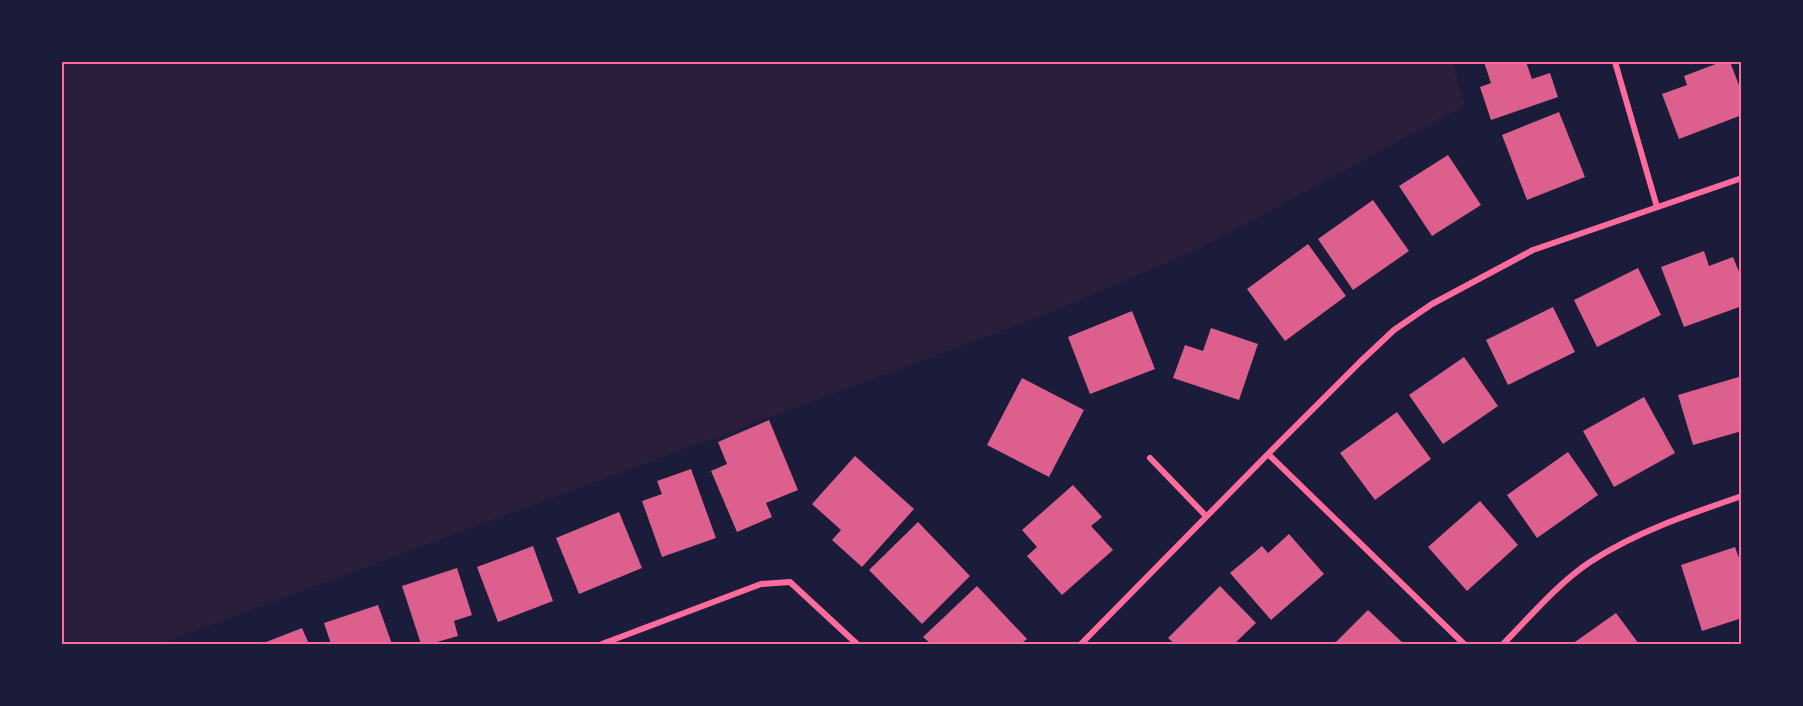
<svg xmlns="http://www.w3.org/2000/svg" width="1803" height="706" font-family="Figtree,sans-serif">
	<style>
		.green { fill: #2a1e3b }
		.building { fill: #dd5f8e }
		.lines { fill: none; stroke-linecap: round; stroke-linejoin: round }
		.minor { stroke: #ff6b9d; stroke-width: 6 }
		.neatline { fill: none; stroke: #ff6b9d; stroke-width: 2 }
	</style>
	<rect width="100%" height="100%" fill="#1b1b3a"/>
	<path class="green" d="M62,62H1452L1465,105L1199,249L1031,320L159,644H62Z"/>
	<path class="building" d="M1484,62H1526L1532,79L1550,73L1558,97L1491,120L1480,87L1491,83Z
		M1721,62H1730L1742,93V115L1679,139L1662,94L1687,85L1684,76Z
		M1559,112L1585,177L1527,200L1502,135Z
		M1448,155L1481,205L1432,236L1399,186Z
		M1373,200L1409,251L1353,290L1318,239Z
		M1308,244L1346,296L1285,341L1247,289Z
		M1704,251L1709,266L1733,257L1742,279V306L1684,327L1661,267Z
		M1638,268L1661,315L1597,347L1574,300Z
		M1553,307L1575,352L1508,385L1486,340Z
		M1132,311L1155,369L1090,394L1068,337Z
		M1211,328L1258,344L1239,400L1173,378L1185,345L1203,351Z
		M1464,357L1498,406L1443,444L1409,395Z
		M1742,376V431L1693,445L1678,395Z
		M1022,378L1084,410L1049,477L987,445Z
		M1644,397L1675,453L1614,487L1583,431Z
		M1397,412L1431,459L1375,500L1340,453Z
		M769,420L798,490L766,503L772,517L737,532L711,471L727,464L718,442Z
		M1568,452L1598,495L1537,538L1507,495Z
		M855,456L914,509L862,567L832,540L841,530L812,504Z
		M691,469L716,538L662,557L642,501L662,494L657,481Z
		M1073,485L1102,517L1091,526L1113,550L1062,595L1027,556L1037,547L1022,530Z
		M1480,501L1518,545L1467,591L1428,547Z
		M619,512L642,568L579,594L556,538Z
		M918,522L970,576L922,624L869,570Z
		M1289,534L1324,574L1271,620L1230,573L1262,546L1268,553Z
		M533,546L553,601L498,622L477,567Z
		M1735,547L1742,566V618L1702,631L1681,565Z
		M457,568L472,615L454,621L458,636L430,644H421L402,586Z
		M977,586L1027,639L1021,644H931L923,637Z
		M1220,586L1256,623L1234,644H1175L1168,638Z
		M378,605L392,644H331L324,623Z
		M1368,610L1404,644H1334Z
		M1616,613L1639,644H1572Z
		M302,628L309,644H261Z"/>
	<g class="lines">
		<path class="minor" d="M1615,62L1657,207
			M1268,454L1464,644
			M1150,458L1206,516
			M602,644L761,584L790,582L857,644
			M1081,644L1268,454L1360,362L1394,330L1432,304L1533,250L1742,178
			M1503,644C1530,617 1557,584 1590,562C1636,532 1689,514 1742,496"/>
	</g>
	<rect width="1803" height="706" fill="none" stroke="#1b1b3a" stroke-width="126"/>
	<rect x="63" y="63" width="1677" height="580" class="neatline"/>
</svg>
